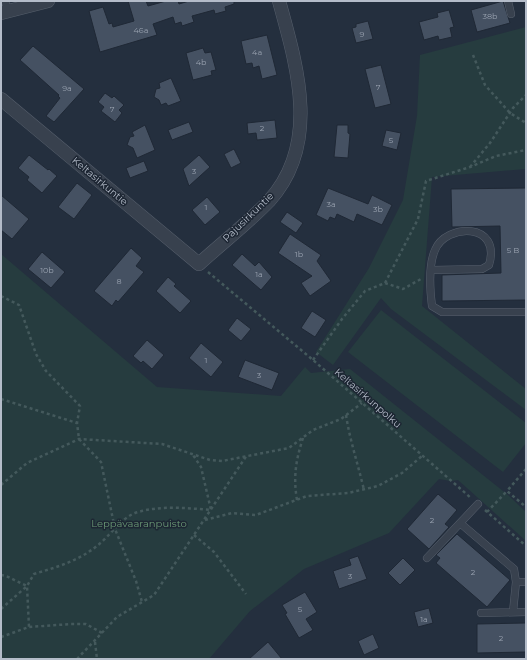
<svg xmlns="http://www.w3.org/2000/svg" width="527" height="660" font-family="Montserrat,sans-serif">
	<style>
		.green { fill: #263c3f }
		.building { fill: #455162; stroke: #1f2835 }
		.lines { fill: none; stroke-linecap: round; stroke-linejoin: round }
		.lane-casing { stroke: #565f6c; stroke-width: 8 }
		.street-casing { stroke: #565f6c; stroke-width: 14 }
		.path { stroke: #44595c; stroke-width: 2.5; stroke-dasharray: 3 3; stroke-linecap: butt }
		.lane { stroke: #38414e; stroke-width: 7 }
		.street { stroke: #38414e; stroke-width: 13 }
		.labels { text-anchor: middle; dominant-baseline: central; stroke-width: 3; stroke-linejoin: round; paint-order: stroke }
		.number-label { font-size: 8px; fill: #98a1af }
		.street-label { font-size: 10px; fill: #b4bcc9; stroke: #1d2633 }
		.park-label { font-size: 10px; fill: #6b9a76; stroke: #1d2633 }
	</style>
	<rect width="100%" height="100%" fill="#242f3e"/>
	<path class="green" d="M526,27V169L432,177L422,306L526,389V410L391,309L381,298L333,365L316,352L369,268L403,200L417,116L420,55Z
		M1,254L157,387L281,396L305,367L311,373L350,369L508,495L526,512V541L458,480L451,481L439,479L389,533L304,569L250,611L209,659H1Z
		M381,310L526,423V443L503,472L348,352Z"/>
	<path class="building" d="M128,1H146L148,6L166,1H178L179,4L189,1H234V4L225,7L226,11L215,14L214,10L192,16L194,22L182,26L181,22L175,24L173,17L153,24L157,35L100,52L89,11L103,7L109,24L112,23L113,27L134,21Z
		M503,1L510,23L477,32L471,10Z
		M449,10L454,27L450,28L452,37L439,40L438,36L424,40L419,22L438,17L437,13Z
		M368,21L373,39L356,43L352,28L356,27V24Z
		M267,35L277,75L262,79L259,66L253,68L252,63L246,64L241,41Z
		M33,46L84,89L54,122L46,116L60,98L58,96L59,95L20,60Z
		M203,48L205,53L211,52L216,70L211,71L212,75L193,80L186,53Z
		M381,65L391,104L375,108L365,69Z
		M171,78L181,101L168,106L166,103L161,105L159,100L154,97L156,89L160,88L159,83Z
		M105,93L112,98L114,96L124,105L119,110L122,113L115,122L101,111L104,107L98,102Z
		M275,120L277,138L257,140L256,133L248,134L247,123Z
		M189,122L193,132L172,140L168,130Z
		M145,125L155,150L137,158L133,148L127,145L130,137L134,136L132,132Z
		M337,125H348V133L350,134L348,158L334,157Z
		M386,130L401,133L397,150L382,146Z
		M234,149L241,163L231,168L224,154Z
		M29,155L48,170L49,169L57,176L42,193L27,180L29,177L18,168Z
		M199,155L210,167L189,186L183,169Z
		M144,161L148,171L130,178L126,168Z
		M77,183L92,195L74,219L58,207Z
		M328,188L368,204L372,195L392,205L382,225L357,214L354,222L337,214L335,219L330,217L328,221L316,215Z
		M526,188V300L442,301V275L501,273L500,226L452,227L451,189Z
		M1,195L29,219L12,239L1,230Z
		M207,197L220,212L205,225L192,210Z
		M287,212L303,223L296,233L280,222Z
		M290,234L321,255L317,261L331,281L310,296L301,283L312,276L278,253Z
		M131,248L142,258L136,266L144,272L118,302L116,300L112,306L94,291Z
		M42,252L65,272L51,288L28,269Z
		M242,254L255,266L259,262L272,277L261,290L232,265Z
		M168,277L176,284L174,286L191,301L180,313L156,291Z
		M312,311L326,320L315,337L301,328Z
		M237,318L251,329L241,341L228,330Z
		M147,340L164,355L152,369L143,361L141,363L133,356Z
		M201,343L223,362L211,377L189,358Z
		M245,360L279,373L272,390L238,377Z
		M438,494L457,510L445,524L449,527L429,549L407,529Z
		M457,534L510,580L487,607L436,563L440,558L436,555Z
		M358,556L367,579L339,589L333,571L351,565L349,559Z
		M403,558L415,570L400,585L388,573Z
		M305,592L317,612L306,619L313,630L299,638L285,614L287,613L282,605Z
		M429,608L433,623L418,627L414,612Z
		M526,623V652L477,653V624Z
		M373,634L379,648L364,655L358,641Z
		M268,642L282,659H249Z"/>
	<g class="lines">
		<g class="lane-casing">
			<path id="lane" d="M5,1L8,11
				M508,1L511,14
				M432,270L482,269L489,265C502,222 446,223 435,250C428,266 430,290 432,306L442,312H526
				M460,523L514,569L516,582L513,612
				M427,558L478,504
				M516,582H526
				M481,613L526,612"/>
		</g>
		<g class="street-casing">
			<path id="street" d="M1,13L48,1
				M1,99L199,264C222,243 248,223 269,201C321,144 297,66 279,1"/>
		</g>
		<path class="path" d="M473,55L485,85L510,113L526,123
			M470,167L490,143L513,108L526,95
			M208,272L313,360L471,498
			M385,283L418,219L426,181L470,167L496,156L526,150
			M1,296L19,305L36,354L46,371L80,406L77,423L79,439L101,462L115,529L136,581L142,602
			M313,360L342,319L365,291L385,283L403,289L421,279
			M1,399L77,423
			M346,415C350,441 358,464 364,490
			M526,469L507,491L526,507
			M1,485L27,463L79,439L162,444L210,460L222,461L289,448L313,430L341,419L362,403
			M297,500C293,476 296,460 303,438
			M485,510L526,546
			M487,512L507,491
			M205,520L232,513L256,515L307,496L348,493L378,486L402,473L422,456
			M194,535L214,552L246,594
			M1,575L6,576L27,586L29,627
			M1,609L27,586L34,574C57,567 79,561 98,545C110,536 120,519 135,513C159,505 186,508 211,510L201,467L193,455
			M1,637L29,627L71,624H86L102,633
			M95,642L97,659
			M77,659L117,617L154,595L247,455"/>
		<use href="#lane" class="lane"/>
		<use href="#street" class="street"/>
	</g>
	<g class="labels">
		<g class="number-label">
			<text x="490" y="16">38b</text>
			<text x="141" y="30">46a</text>
			<text x="362" y="34">9</text>
			<text x="257" y="52">4a</text>
			<text x="201" y="62">4b</text>
			<text x="378" y="87">7</text>
			<text x="67" y="88">9a</text>
			<text x="112" y="109">7</text>
			<text x="262" y="128">2</text>
			<text x="391" y="140">5</text>
			<text x="194" y="171">3</text>
			<text x="331" y="204">3a</text>
			<text x="206" y="207">1</text>
			<text x="378" y="209">3b</text>
			<text x="513" y="250">5 B</text>
			<text x="299" y="254">1b</text>
			<text x="47" y="270">10b</text>
			<text x="259" y="274">1a</text>
			<text x="119" y="281">8</text>
			<text x="206" y="360">1</text>
			<text x="259" y="375">3</text>
			<text x="432" y="520">2</text>
			<text x="473" y="572">2</text>
			<text x="350" y="576">3</text>
			<text x="300" y="609">5</text>
			<text x="424" y="619">1a</text>
			<text x="501" y="638">2</text>
		</g>
		<g class="street-label">
			<text transform="translate(100 181) rotate(40)">Keltasirkuntie</text>
			<text transform="translate(248 217) rotate(-44)">Pajusirkuntie</text>
			<text transform="translate(368 398) rotate(41)">Keltasirkunpolku</text>
		</g>
		<g class="park-label">
			<text x="139" y="523">Leppävaaranpuisto</text>
		</g>
	</g>
	<rect width="527" height="660" fill="none" stroke="#b4bcc9" stroke-width="4"/>
</svg>
